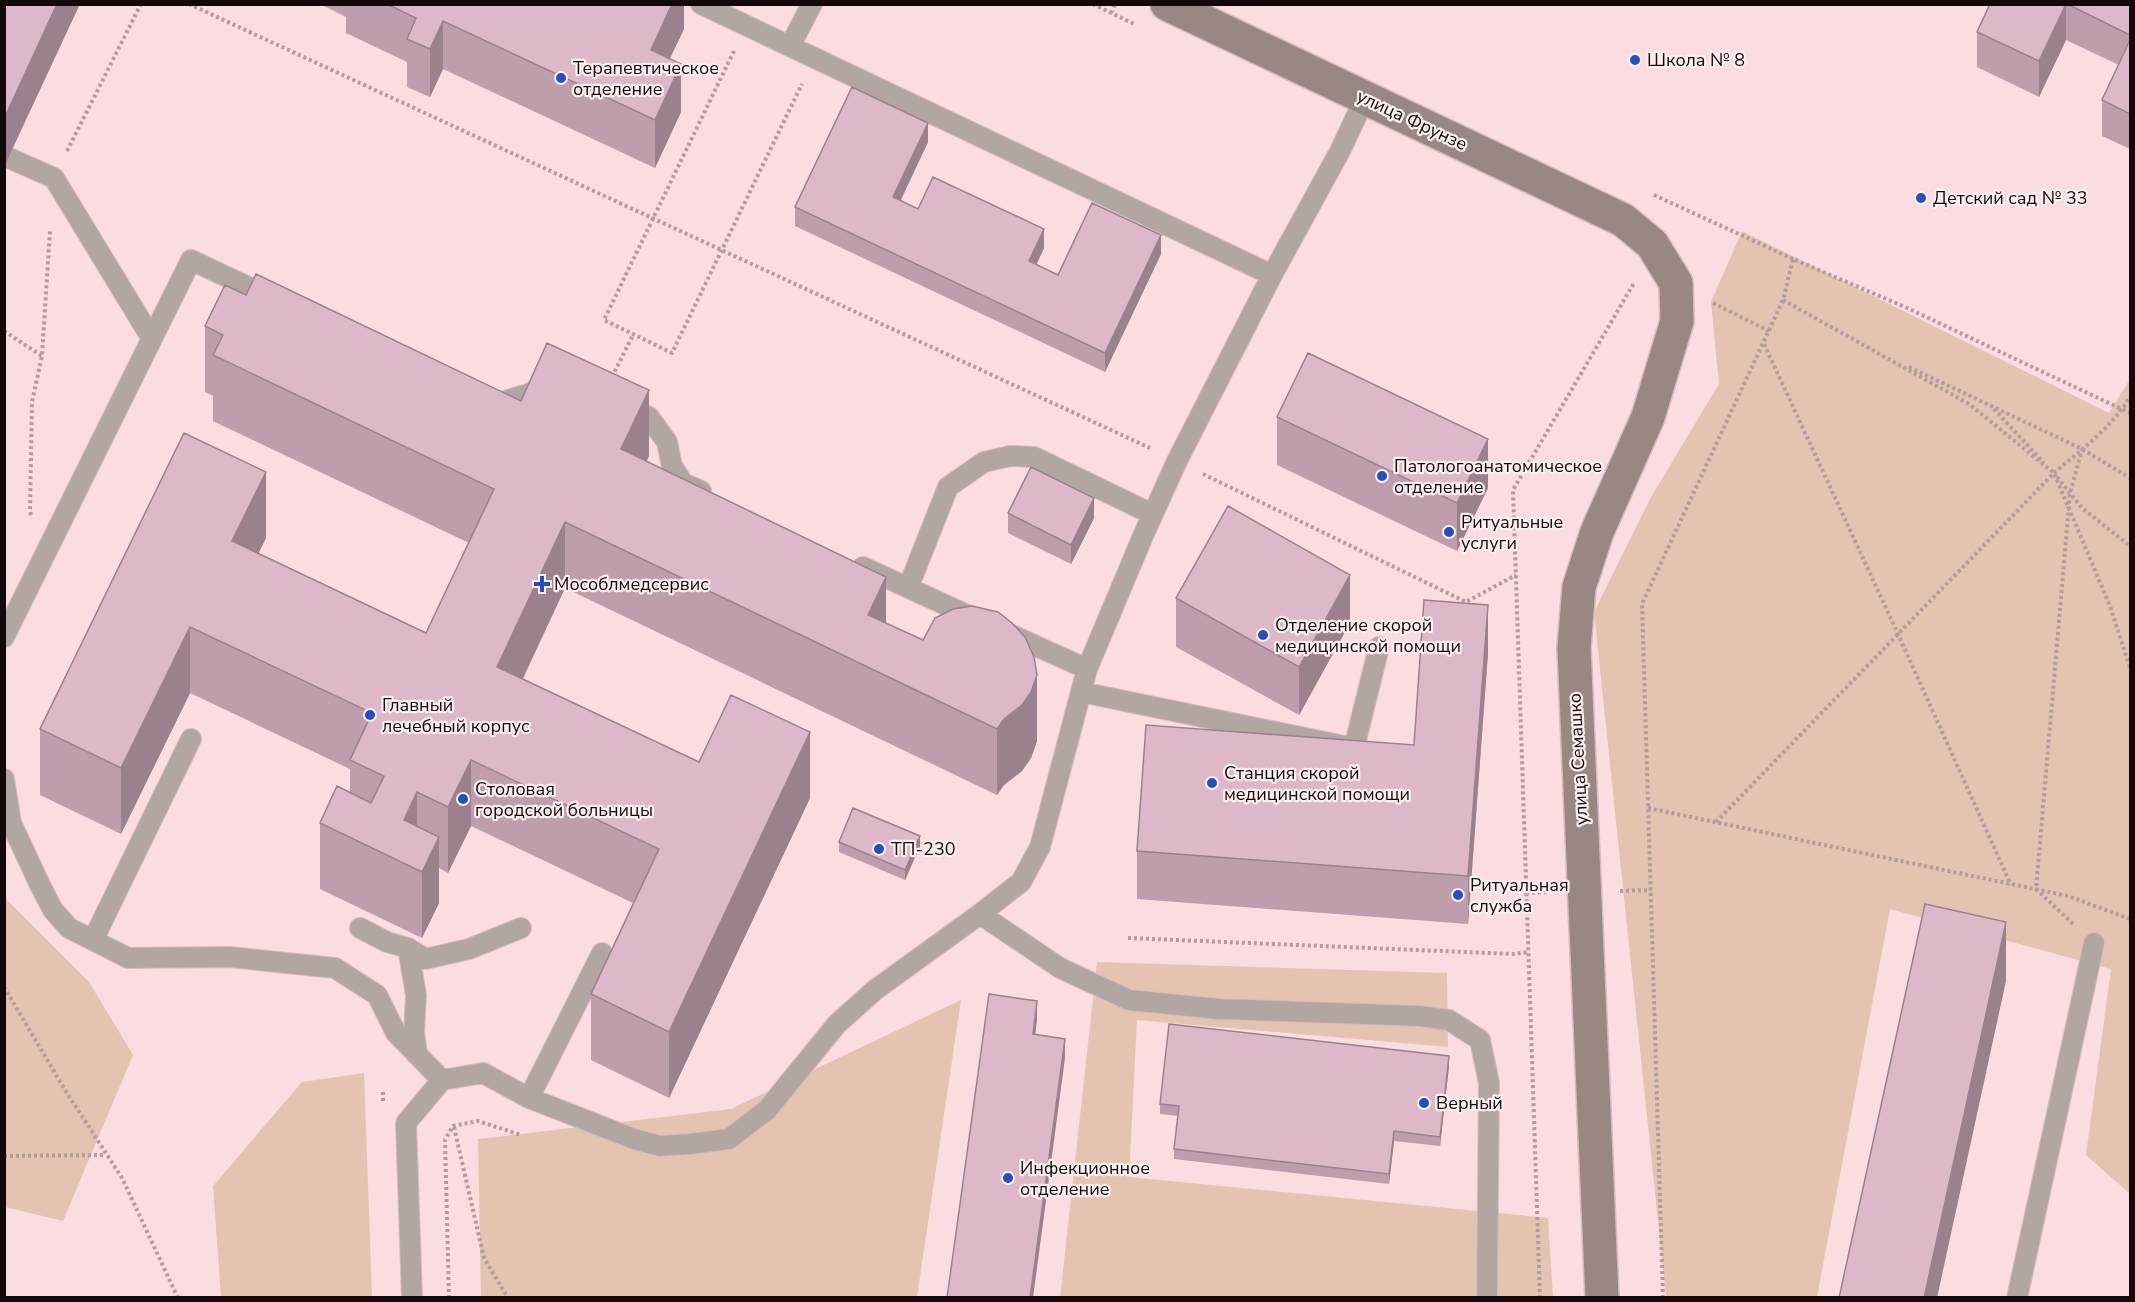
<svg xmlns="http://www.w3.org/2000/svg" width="2135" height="1302" font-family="'Nunito Sans',sans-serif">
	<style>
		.green { fill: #e4c4b0 }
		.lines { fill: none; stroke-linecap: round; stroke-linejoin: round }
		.lane-casing { stroke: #d6babe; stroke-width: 22 }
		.secondary-casing { stroke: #d6babe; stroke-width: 36 }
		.path { stroke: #b49b9f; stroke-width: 4; stroke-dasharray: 3 3; stroke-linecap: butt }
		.lane { stroke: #b2a6a3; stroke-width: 20 }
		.secondary { stroke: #998783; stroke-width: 33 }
		.wall { fill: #be9ead }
		.shaded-wall { fill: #9b818d }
		.building { fill: #ddb8c9; stroke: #9b818d; stroke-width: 1.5 }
		.poi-dot { fill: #244fbe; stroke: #fceff0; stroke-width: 2 }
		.labels { text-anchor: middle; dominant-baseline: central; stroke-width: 4.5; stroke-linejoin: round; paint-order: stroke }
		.poi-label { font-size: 18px; fill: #13090b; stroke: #fceff0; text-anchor: start }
		.street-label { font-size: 18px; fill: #13090b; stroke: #fceff0 }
	</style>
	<rect width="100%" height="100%" fill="#fbdce0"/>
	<path class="green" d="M1742,231L2109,413L2130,379V1194L2086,1155L2111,969L1890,909L1817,1297H1666L1594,612L1650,499L1719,384L1711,302Z
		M5,889L7,900L89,982L133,1055L63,1221L5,1207Z
		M1097,962L1447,973L1448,1047L1137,1020L1129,1177L1548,1218L1553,1297L1060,1298Z
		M961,1000L917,1297H481L478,1139L731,1109Z
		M364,1073L372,1297H221L213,1186L302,1082Z"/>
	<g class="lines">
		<g class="lane-casing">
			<path id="lane" d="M701,4L1272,275
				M790,46L812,4
				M9,158L54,178L152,339
				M490,401L495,404L528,394L547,385
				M625,407L649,417L667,442L672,466L683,483L701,491
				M863,567L976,619
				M908,588L948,487L984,462L1010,456L1034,457L1152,514L1148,525
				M1003,631L1087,669
				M4,637L191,260L274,299
				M1081,692L1354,748L1379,647
				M4,779L11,823L41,887L53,910L69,928L128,958L229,957L335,968L377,995L396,1033L442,1080
				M980,914L1060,968L1129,1000L1219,1009L1419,1016L1449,1020L1480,1040L1489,1083L1487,1298
				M360,928L387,942L408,948L416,995L414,1033L417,1054
				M93,940L191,739
				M408,948L425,959L469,949L521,928
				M529,1098L602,953
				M412,1298L406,1123L442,1080L483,1073L529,1098L634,1139L660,1146L689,1144L729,1139L767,1110L837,1024L875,990L980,914L1021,882L1040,847L1087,669L1143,536L1177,461L1272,275L1340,151L1365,98
				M2017,1298L2094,943"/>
		</g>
		<g class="secondary-casing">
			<path id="secondary" d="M1167,4L1623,220L1652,244L1676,283L1677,321L1648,417L1597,532L1579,587L1574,648L1602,1298"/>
		</g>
		<path class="path" d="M189,4L1150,448
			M1093,4L1136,25
			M1111,13L1115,4
			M734,51L604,320L672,353L802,84
			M67,151L141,4
			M1654,195L1793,259
			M1783,300L1969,404L2054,473L2110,606L2130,668
			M1713,303L1769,331
			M4,331L42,356
			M1764,344L1898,634L2011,885
			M1909,367L2082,449L2130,478
			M612,377L633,335
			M1994,409L2044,463
			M1203,474L1466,602L1516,575
			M2057,477L2082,508L2130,546
			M31,515L30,511L32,402L42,356L50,231
			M1648,808L2068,896L2130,919
			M1716,822L2054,473C2081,450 2112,427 2130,397
			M1620,891L1651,890
			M1526,893L1550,892
			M2073,924L2036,889L2070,493L2082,450
			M1128,938L1514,954L1528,952
			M4,987L65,1090L122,1178L178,1298
			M383,1092V1104
			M454,1127L484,1258L508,1298
			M4,1156L106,1155
			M449,1298L445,1140L453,1126L478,1121L521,1135
			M1540,1298L1513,490L1634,283
			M1663,1298L1642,604L1783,300L1793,259L1905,307L2130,413"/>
		<use href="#lane" class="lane"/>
		<use href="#secondary" class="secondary"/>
	</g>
	<path class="wall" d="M320,4H684V29L670,58L681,112L655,168L443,69L430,97L407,87V62L346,33V17Z
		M1990,4H2130V149L2102,136V100L2119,65L2066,40L2039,97L1977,67V32Z
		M928,142L901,200L918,209L1044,248L1036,265L1058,275L1161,254L1105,372L795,226V207Z
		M246,295L521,401L649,456L646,462L886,624L1037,741L1031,758L1022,771L1004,785L997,795L565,588L523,679L699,762L810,798L669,1098L591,1060V994L633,903L471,826L448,873L439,868V903L422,938L320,889V823L350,793V769L190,693L121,834L40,795V729L266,538L258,554L426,633L469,543L213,421V396L205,392V326Z
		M1277,417L1488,488L1457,551L1277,465Z
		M1008,513L1094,518L1071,564L1008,533Z
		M1176,598L1350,623L1299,715L1176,647Z
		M1488,653L1468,924L1137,899V851L1414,745Z
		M839,842L920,846L905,880L839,852Z
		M1449,1066L1440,1146L1394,1141L1389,1184L1174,1159V1149L1178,1116L1160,1114V1104Z"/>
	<path class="shaded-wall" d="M57,4H80L4,167V119Z
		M672,4H684V29L651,98V50Z
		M2066,4V40L2039,97V61Z
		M443,21V69L430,97V49Z
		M681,64V112L655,168V120Z
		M928,123V142L893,216V197Z
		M1044,229V248L1029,280V261Z
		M1161,235V254L1105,372V353Z
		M649,390V456L621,515V449Z
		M1488,439V488L1457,551V503Z
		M266,472V538L232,607V541Z
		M1094,498V518L1071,564V545Z
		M565,522V588L497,733V667Z
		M1350,575V623L1299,715V667Z
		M886,577V643L868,615Z
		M1488,605V653L1468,924V876Z
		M190,627V693L121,834V768Z
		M1037,675V741L1031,758L1022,771L1004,785L997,795V729L1004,719Z
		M810,732V798L669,1098V1032Z
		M471,760V826L448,873V807Z
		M417,792V858L404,820Z
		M920,836V846L905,880V870Z
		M439,837V903L422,938V872Z
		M2006,922V981L1937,1298H1924Z
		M1037,1001V1020L1033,1053V1034Z
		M1065,1039V1058L1033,1298H1030Z
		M1449,1056V1066L1440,1146V1137Z
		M1394,1131V1141L1389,1184V1174Z"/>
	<path class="building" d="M4,4H57L4,119Z
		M387,4H672L651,50L681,64L655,120L443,21L430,49L407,39L416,18Z
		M1990,4H2066L2039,61L1977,32Z
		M2067,4H2130V35Z
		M2130,40V114L2102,100Z
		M852,87L928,123L893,197L918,209L933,177L1044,229L1029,261L1058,275L1092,203L1161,235L1105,353L795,207Z
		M256,274L521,401L547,343L649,390L621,449L886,577L868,615L923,640L935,618L953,609L972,606L998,612L1012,623L1025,637L1034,657L1037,675L1031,692L1022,705L1004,719L997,729L565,522L497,667L699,762L731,695L810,732L669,1032L591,994L659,849L471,760L448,807L417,792L404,820L439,837L422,872L320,823L337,786L371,803L384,776L350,760L372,713L190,627L121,768L40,729L184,433L266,472L232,541L426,633L494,489L213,355L223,335L205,326L225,285L246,295Z
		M1308,353L1488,439L1457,503L1277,417Z
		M1031,467L1094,498L1071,545L1008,513Z
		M1228,506L1350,575L1299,667L1176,598Z
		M1424,600L1488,605L1468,876L1137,851L1146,725L1414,745Z
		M853,808L920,836L905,870L839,842Z
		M1925,904L2006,922L1924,1298H1839Z
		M989,994L1037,1001L1033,1034L1065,1039L1030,1298H947Z
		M1169,1024L1449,1056L1440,1137L1394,1131L1389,1174L1174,1149L1179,1106L1160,1104Z"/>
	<g class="poi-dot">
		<circle cx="1635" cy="60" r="6"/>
		<circle cx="561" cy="78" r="6"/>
		<circle cx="1921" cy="198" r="6"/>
		<circle cx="1382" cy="476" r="6"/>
		<circle cx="1449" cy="532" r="6"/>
		<path d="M539 575h6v6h6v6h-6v6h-6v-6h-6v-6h6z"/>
		<circle cx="1263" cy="635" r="6"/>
		<circle cx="370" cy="715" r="6"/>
		<circle cx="1212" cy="783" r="6"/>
		<circle cx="463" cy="799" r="6"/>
		<circle cx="879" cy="849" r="6"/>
		<circle cx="1458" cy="895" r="6"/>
		<circle cx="1424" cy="1103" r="6"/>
		<circle cx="1008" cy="1178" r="6"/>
	</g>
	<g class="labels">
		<g class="poi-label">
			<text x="1647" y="60">Школа № 8</text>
			<text x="573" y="68">Терапевтическое<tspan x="573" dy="21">отделение</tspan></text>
			<text x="1933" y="198">Детский сад № 33</text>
			<text x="1394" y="466">Патологоанатомическое<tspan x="1394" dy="21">отделение</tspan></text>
			<text x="1461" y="522">Ритуальные<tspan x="1461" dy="21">услуги</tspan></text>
			<text x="554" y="584">Мособлмедсервис</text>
			<text x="1275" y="625">Отделение скорой<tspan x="1275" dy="21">медицинской помощи</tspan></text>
			<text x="382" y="705">Главный<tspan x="382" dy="21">лечебный корпус</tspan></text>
			<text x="1224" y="773">Станция скорой<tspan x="1224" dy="21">медицинской помощи</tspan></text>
			<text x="475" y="789">Столовая<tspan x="475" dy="21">городской больницы</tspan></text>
			<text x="891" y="849">ТП-230</text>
			<text x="1470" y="885">Ритуальная<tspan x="1470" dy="21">служба</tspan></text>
			<text x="1436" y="1103">Верный</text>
			<text x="1020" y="1168">Инфекционное<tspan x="1020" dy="21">отделение</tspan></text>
		</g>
		<g class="street-label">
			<text transform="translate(1412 120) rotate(25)">улица Фрунзе</text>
			<text transform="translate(1578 759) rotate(-93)">улица Семашко</text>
		</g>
	</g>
	<rect width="2135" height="1302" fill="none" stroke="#13090b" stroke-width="12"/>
</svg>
